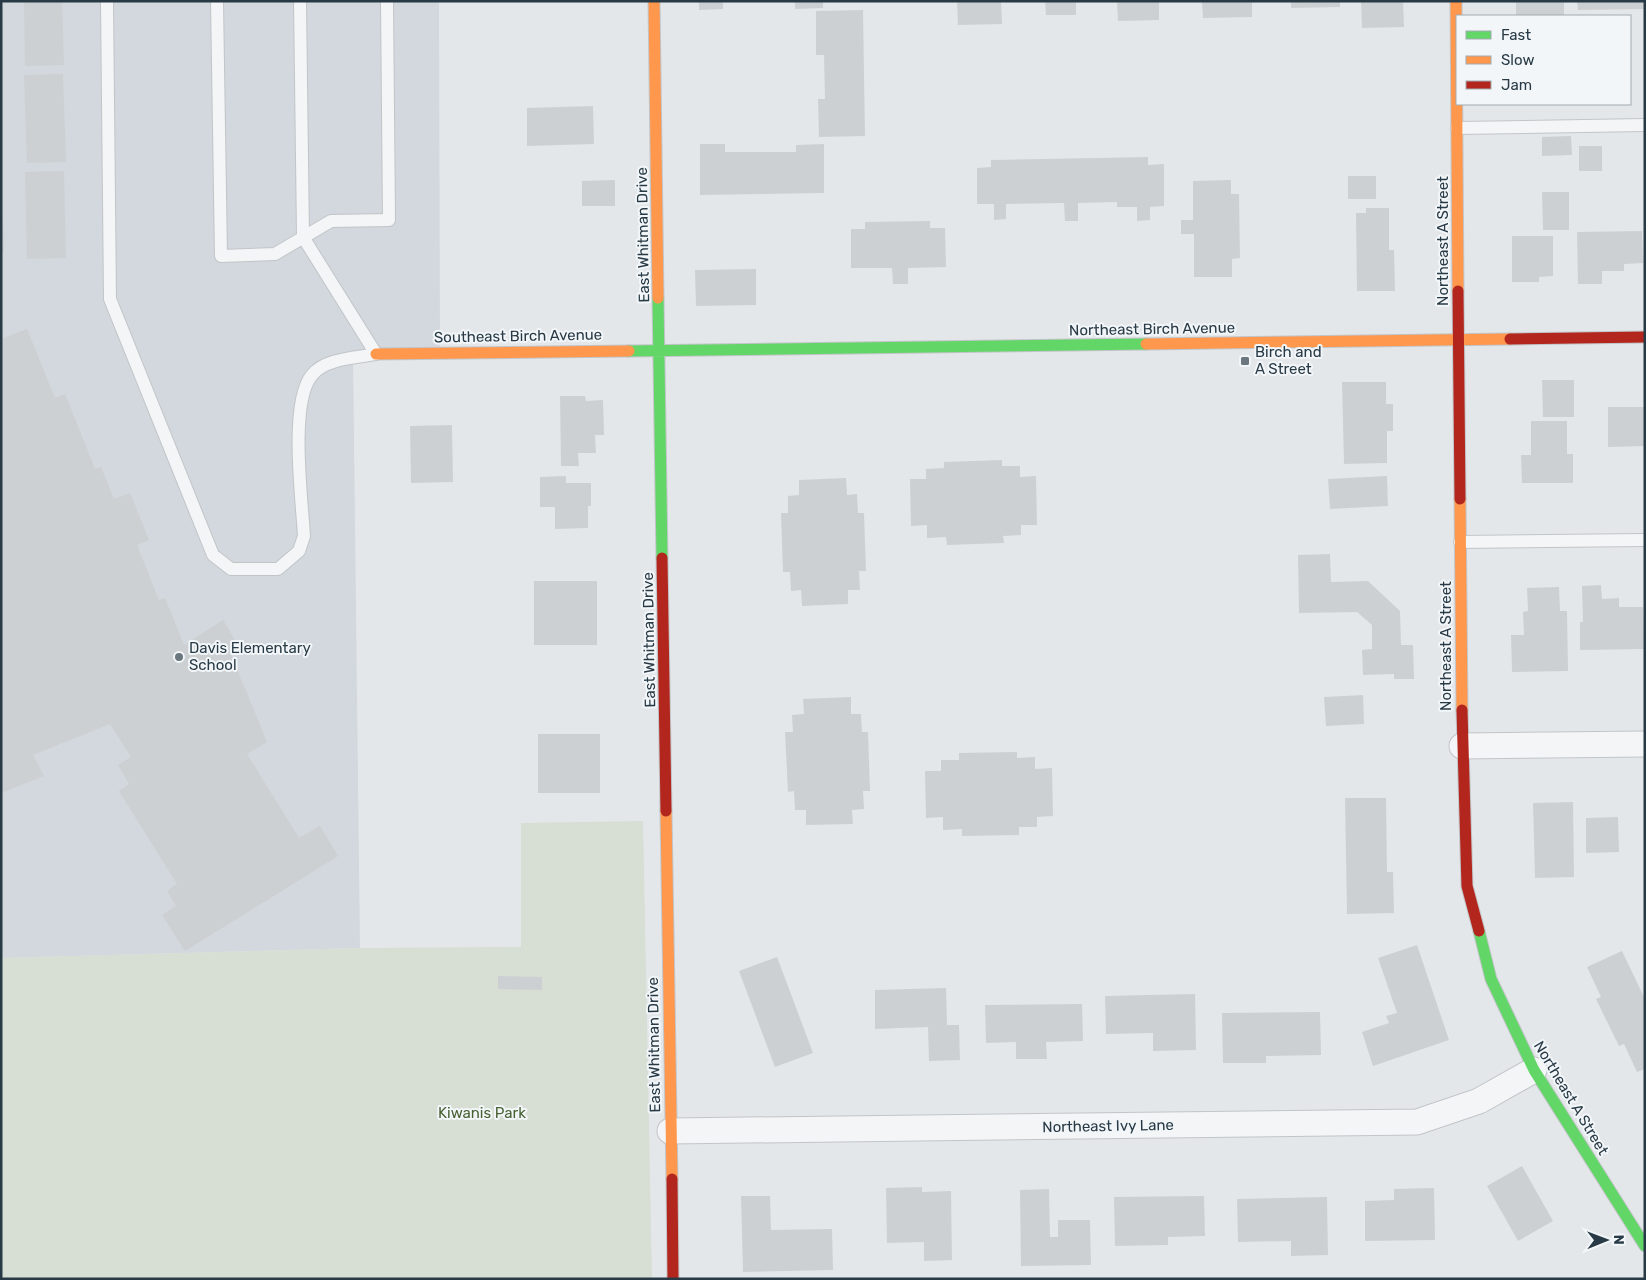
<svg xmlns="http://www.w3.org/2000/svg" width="1646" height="1280" font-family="Rubik,sans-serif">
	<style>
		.built { fill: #d2d8dd }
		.green { fill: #d7ded4 }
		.building { fill: #cdd0d2 }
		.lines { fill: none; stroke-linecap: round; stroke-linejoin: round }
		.lane-casing { stroke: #c2c5c8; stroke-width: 14 }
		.street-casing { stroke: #c2c5c8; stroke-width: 27 }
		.fast-casing { stroke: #c2c5c8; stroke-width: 13 }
		.slow-casing { stroke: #c2c5c8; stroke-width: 13 }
		.jam-casing { stroke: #c2c5c8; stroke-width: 13 }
		.lane { stroke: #f3f5f6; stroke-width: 12 }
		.street { stroke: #f3f5f6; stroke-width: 25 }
		.fast { stroke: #63d668; stroke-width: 11 }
		.slow { stroke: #ff974d; stroke-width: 11 }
		.jam { stroke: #b3261e; stroke-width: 11 }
		.poi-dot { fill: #6a777f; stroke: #f2f6f9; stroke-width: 2 }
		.labels { text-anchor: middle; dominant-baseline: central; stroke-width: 4; stroke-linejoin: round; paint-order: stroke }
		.street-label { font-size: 15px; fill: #283a45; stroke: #f2f6f9 }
		.poi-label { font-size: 15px; fill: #283a45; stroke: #f2f6f9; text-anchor: start }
		.park-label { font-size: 15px; fill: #496234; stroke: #f2f6f9 }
	</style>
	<rect width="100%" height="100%" fill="#e4e7ea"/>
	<path class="built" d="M1,1H439L440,354L353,356L360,948L1,958Z"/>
	<path class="green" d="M643,821L652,1279H1V958L360,948L521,947V823Z"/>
	<path class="building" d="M24,1H62L64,65L25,66Z
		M699,1H723V9L699,10Z
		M795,1H823V8L795,9Z
		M957,1H1001L1002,24L958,25Z
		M1045,1H1076V15H1046Z
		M1117,1H1159V20L1118,21Z
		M1202,1H1252V17L1203,18Z
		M1291,1H1340V7L1291,8Z
		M1361,1H1403L1404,27L1362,28Z
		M1516,1H1564V16H1516Z
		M1577,1H1644V9L1578,10Z
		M863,10L865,136L819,137L818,99H825L824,55H816V11Z
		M63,74L66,162L27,163L24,75Z
		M593,106L594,144L527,146V108Z
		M1571,136L1572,155L1542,156V137Z
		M700,144H725V152H796V145L824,144V193L700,195Z
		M1579,146H1602V171H1579Z
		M1148,157V165L1164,164V206L1150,207V220L1137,221V207H1117V202L1078,203V221H1065L1064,203L1006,204V219L994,220V204H977V168L991,167V160Z
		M64,171L66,258L27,259L25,172Z
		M1348,176H1376V199H1348Z
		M615,180V206H582V181Z
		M1231,180V194H1239L1240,258L1232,259V277H1194V234H1181V220H1193V181Z
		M1542,192H1569V230H1543Z
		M1366,208H1389V250H1394L1395,291H1357L1356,213H1366Z
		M1,218H3L4,252H1Z
		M930,221V228H945L946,267L908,268V284H893L892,268H851V229H865V222Z
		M1642,231L1643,263L1624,264V271H1602V284H1578L1577,232Z
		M1512,236H1553V276L1539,277V282H1512Z
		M756,269V305L696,306L695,270Z
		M27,329L55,398L65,394L95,469L101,467L114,499L130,493L149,540L137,545L159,600L165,598L184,645L223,620L240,649L230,652L267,742L247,754L299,838L320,826L338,856L185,951L162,915L176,906L167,891L177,884L119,791L129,784L118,765L131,757L110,724L33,755L44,776L1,793V339Z
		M1542,380H1574V417H1543Z
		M1342,382H1386V404H1393V431H1387V463L1344,464Z
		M560,396H585L586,401L603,400L604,435H595L596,453H578L579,466H561Z
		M1608,407H1645V446L1608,447Z
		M1531,421H1567V454H1573V483H1522L1521,455H1531Z
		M452,425L453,482L411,483L410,426Z
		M1002,460V466H1020V477L1036,476L1037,525H1021V535L1003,536L1004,543L947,545L946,537L927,538V525L911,526L910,479H926V469L944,468V462Z
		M566,476V483H591V506H588V528L555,529V507H540V477Z
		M1387,476L1388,506L1330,509L1328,479Z
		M846,478L847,495L857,494L858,513H864L866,571H859L860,590H848V604L802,606L801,590L791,591L790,572H783L781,513H788V496L799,495V480Z
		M1330,554L1331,582L1368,581L1400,611L1401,645H1413L1414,679H1394V674L1363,675L1362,650L1372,649V625L1357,612L1299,613L1298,555Z
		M534,581H597V645H534Z
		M1601,585L1602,599L1619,598V607H1643L1644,649L1580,650V622H1583L1582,586Z
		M1559,587L1560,611H1567L1568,671L1512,672L1511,635H1524L1523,612L1528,611L1527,588Z
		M1363,695L1364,724L1326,726L1324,697Z
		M851,697V714H861L862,732H868L870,791H863L864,809L852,810L853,824L806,825V810H795L794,791L788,792L785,732H793L792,715L804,714L803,699Z
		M538,734H600V793H538Z
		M1017,752V758L1035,757V769L1052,768L1053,816L1037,817V827H1019V835L962,836V829L943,830V817L926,818L925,771H941V760H959V753Z
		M1345,798H1386L1387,872H1393L1394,913L1347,914Z
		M1573,802L1574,877L1535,878L1533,803Z
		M1618,817L1619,852L1586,853V818Z
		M1417,945L1449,1040L1373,1066L1362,1032L1389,1023L1386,1016L1397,1013L1378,958Z
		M1622,951L1645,999V1069L1637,1072L1624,1044L1619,1046L1596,999L1601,997L1587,967Z
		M777,957L813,1053L775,1067L739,971Z
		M498,976L542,977V990L498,989Z
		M946,988L947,1025H959L960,1060L929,1061L928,1027L875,1029V990Z
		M1195,994L1196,1050L1153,1051V1033L1106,1034L1105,996Z
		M1082,1004L1083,1041L1046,1042L1047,1059H1016V1042L986,1043L985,1005Z
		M1320,1012L1321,1055L1266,1056V1063H1223L1222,1013Z
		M1522,1166L1553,1221L1518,1241L1487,1186Z
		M922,1187V1192L951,1191L952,1260L924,1261V1242L887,1243L886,1188Z
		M1434,1188L1435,1240L1365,1241V1201L1394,1200V1189Z
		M1049,1189L1050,1237H1058V1220H1090L1091,1265L1021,1266L1020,1190Z
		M741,1196H770L771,1230L832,1229L833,1270L743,1272Z
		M1204,1196L1205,1236L1168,1237V1245L1115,1246L1114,1197Z
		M1327,1197L1328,1255L1291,1256V1241L1238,1242L1237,1199Z"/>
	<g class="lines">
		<g class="lane-casing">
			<path id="lane" d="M107,1L110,299L213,555L231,569H278L299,551L304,536C302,500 289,402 312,375C325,358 357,358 376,354L303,237L300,1
				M217,1L221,256L275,254L331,221L389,220L387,1
				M1457,128L1645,125
				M1460,542L1645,540"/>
		</g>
		<g class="street-casing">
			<path id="street" d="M1462,746L1645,744
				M670,1131L1417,1122L1479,1101L1534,1070"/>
		</g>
		<g class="fast-casing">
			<path id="fast" d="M658,298L662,558
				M629,351L1146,344
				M1479,931L1491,979L1534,1070L1645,1246"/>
		</g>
		<g class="slow-casing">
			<path id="slow" d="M654,1L658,298
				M1456,1L1458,291
				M1146,344L1510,339
				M376,354L629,351
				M1460,499L1462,710
				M666,811L672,1179"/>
		</g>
		<g class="jam-casing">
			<path id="jam" d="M1458,291L1460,499
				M1510,339L1645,337
				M662,558L666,811
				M1462,710L1467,886L1479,931
				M672,1179L673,1279"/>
		</g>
		<use href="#lane" class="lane"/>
		<use href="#street" class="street"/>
		<use href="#fast" class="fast"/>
		<use href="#slow" class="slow"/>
		<use href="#jam" class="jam"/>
	</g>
	<g class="poi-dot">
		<rect x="1240" y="356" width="10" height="10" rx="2.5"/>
		<circle cx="179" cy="657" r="5"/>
	</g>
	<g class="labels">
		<g class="street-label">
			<text transform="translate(643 235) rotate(-91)">East Whitman Drive</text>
			<text transform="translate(1443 241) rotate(-90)">Northeast A Street</text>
			<text transform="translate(1152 329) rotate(-1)">Northeast Birch Avenue</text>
			<text transform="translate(518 336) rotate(-1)">Southeast Birch Avenue</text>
			<text transform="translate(649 640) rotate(-91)">East Whitman Drive</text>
			<text transform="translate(1446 646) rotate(-90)">Northeast A Street</text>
			<text transform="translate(654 1045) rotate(-91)">East Whitman Drive</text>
			<text transform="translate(1571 1098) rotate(59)">Northeast A Street</text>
			<text transform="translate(1108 1126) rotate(-1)">Northeast Ivy Lane</text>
		</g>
		<g class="poi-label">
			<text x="1255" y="352">Birch and<tspan x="1255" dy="17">A Street</tspan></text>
			<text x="189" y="648">Davis Elementary<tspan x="189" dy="17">School</tspan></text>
		</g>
		<g class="park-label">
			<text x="482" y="1113">Kiwanis Park</text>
		</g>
	</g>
	<rect width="1646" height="1280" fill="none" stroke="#283a45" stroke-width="5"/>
	<rect x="1456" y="15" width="175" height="90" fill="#f2f6f9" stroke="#a1abb1"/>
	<rect x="1466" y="31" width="25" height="8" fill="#63d668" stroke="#a1abb1"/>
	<text x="1501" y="40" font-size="15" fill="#283a45">Fast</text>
	<rect x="1466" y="56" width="25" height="8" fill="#ff974d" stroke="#a1abb1"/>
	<text x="1501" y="65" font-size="15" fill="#283a45">Slow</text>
	<rect x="1466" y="81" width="25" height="8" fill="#b3261e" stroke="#a1abb1"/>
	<text x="1501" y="90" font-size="15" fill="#283a45">Jam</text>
	<g transform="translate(1606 1240) rotate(89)" stroke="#f2f6f9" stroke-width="4" paint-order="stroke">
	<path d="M0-4L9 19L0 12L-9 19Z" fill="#283a45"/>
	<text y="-8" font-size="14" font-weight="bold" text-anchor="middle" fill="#283a45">N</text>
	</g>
</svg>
